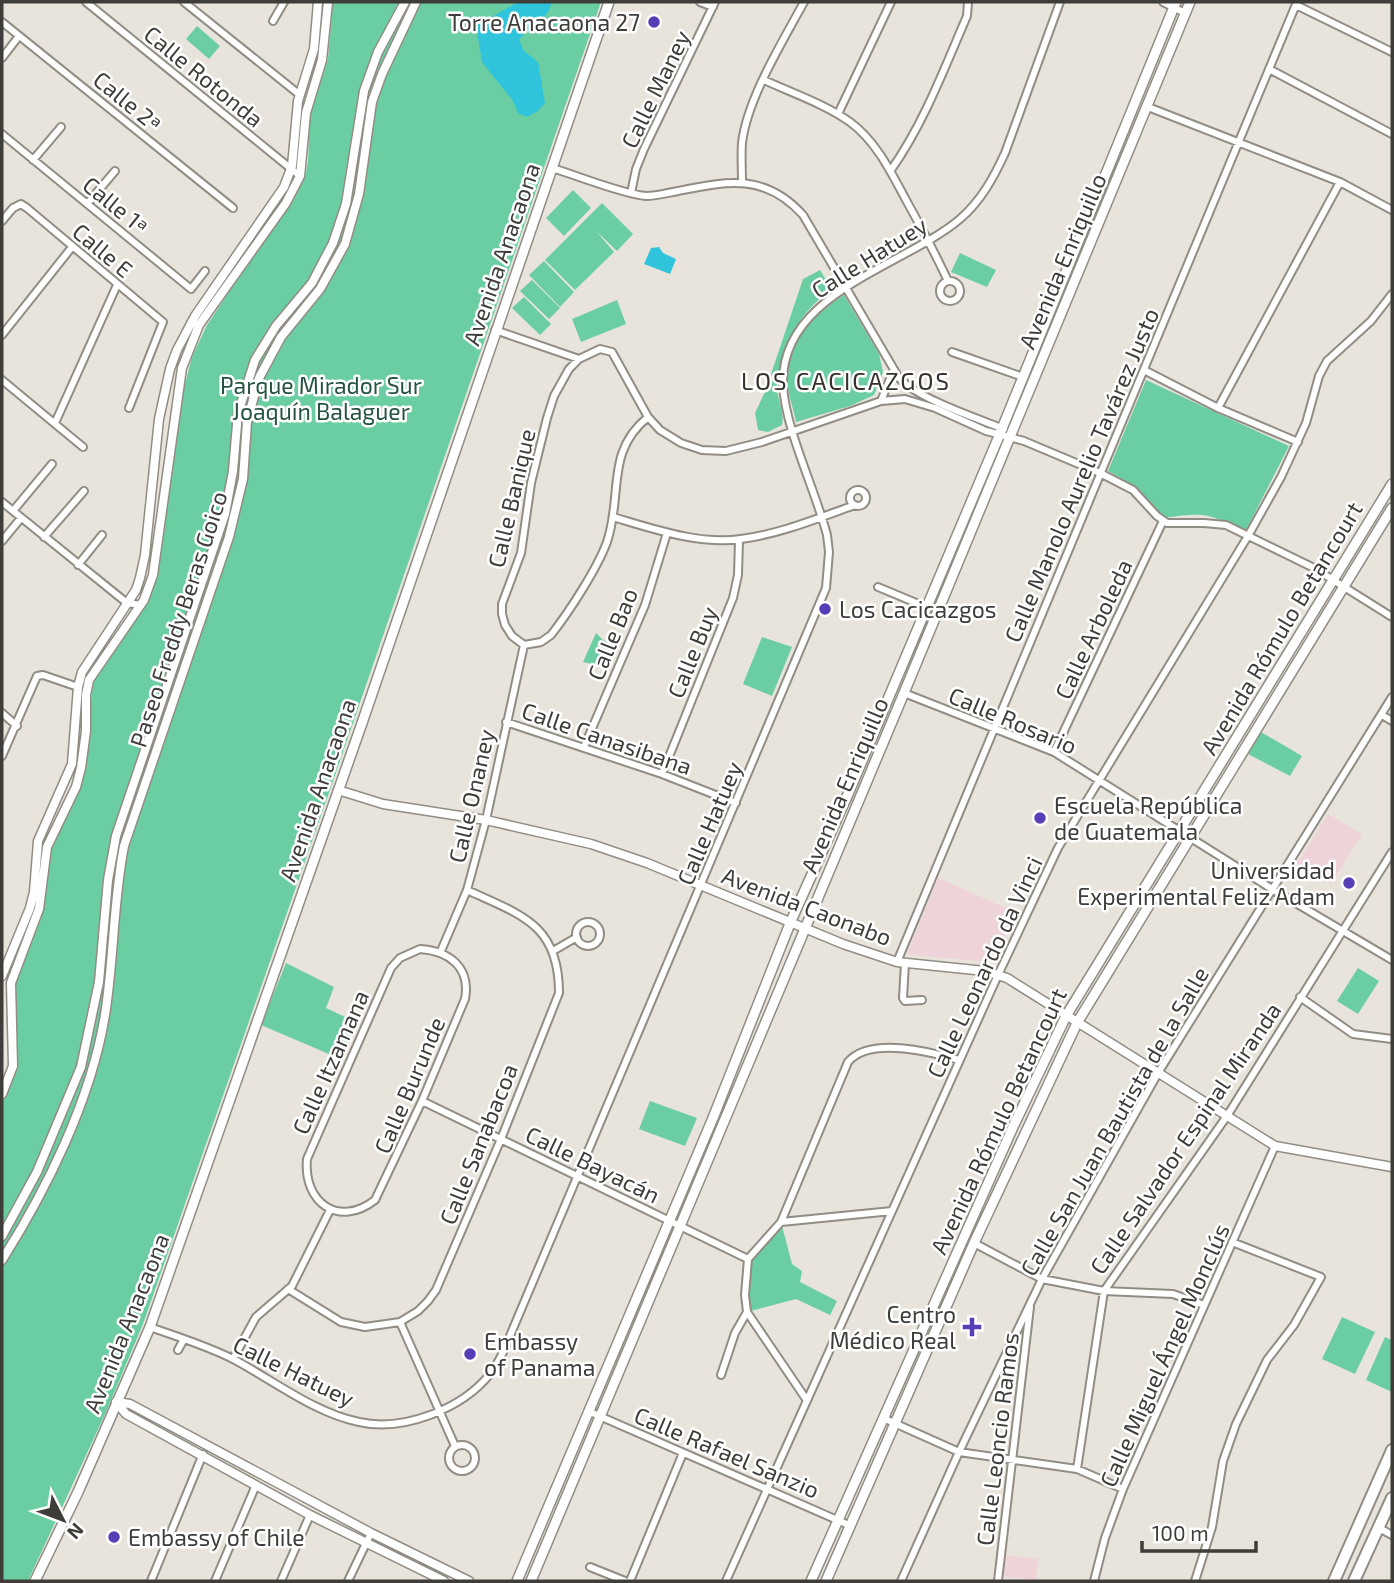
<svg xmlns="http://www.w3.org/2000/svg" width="1394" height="1583" font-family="'Exo 2',sans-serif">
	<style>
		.education { fill: #eed3d8 }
		.green { fill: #6bcea2 }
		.water { fill: #30c4dc }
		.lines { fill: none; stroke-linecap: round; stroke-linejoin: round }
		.minor-casing { stroke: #918d84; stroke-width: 10 }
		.tertiary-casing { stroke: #918d84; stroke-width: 11 }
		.secondary-casing { stroke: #918d84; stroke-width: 12 }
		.trunk-casing { stroke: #918d84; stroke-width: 14 }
		.minor { stroke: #fff; stroke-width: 6 }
		.tertiary { stroke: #fff; stroke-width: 8 }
		.secondary { stroke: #fff; stroke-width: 9 }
		.trunk { stroke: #fff; stroke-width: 10 }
		.poi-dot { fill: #583eb6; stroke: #fff; stroke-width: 2.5 }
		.labels { text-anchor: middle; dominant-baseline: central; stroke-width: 5; stroke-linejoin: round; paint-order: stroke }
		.poi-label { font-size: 23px; fill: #3e3d39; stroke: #fff; text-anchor: start }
		.street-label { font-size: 23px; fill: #3e3d39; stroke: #fff }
		.park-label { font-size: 23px; fill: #26533f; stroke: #fff }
		.neighbourhood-label { font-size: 24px; letter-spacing: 2px; fill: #36322b; stroke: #fff }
	</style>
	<rect width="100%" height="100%" fill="#e9e4db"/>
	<path class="education" d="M1328,814L1362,834L1331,884L1297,864Z
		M938,878L1015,912L994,962L909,955L908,951Z
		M1003,1555L1038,1559L1036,1580L1000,1576Z"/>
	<path class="green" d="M333,2H601L331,787L143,1324L106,1412L28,1581H2V1098L12,1082L17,1065L14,1014L16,980L43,907L51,845L85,768L93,682L153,585L158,573L183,392L192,357L207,325L305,178L308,161L310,113L328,59Z
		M197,26L220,46L209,59L186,39Z
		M573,190L591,208L564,236L546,218Z
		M602,203L633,234L617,251L596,231L614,252L575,290L545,260Z
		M960,253L996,270L987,287L951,272Z
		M544,261L574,292L560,307L529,275Z
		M820,270L831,288C803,314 794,323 783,360C781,369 777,378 777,387C777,399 785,413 782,425L768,432L758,430L755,413L765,392L803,279Z
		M532,280L560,308L549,319L520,291Z
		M844,295L879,354L883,372L874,395L850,406L796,422C794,411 790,400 788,389C781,348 812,315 844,295Z
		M524,297L551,324L540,335L512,308Z
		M617,300L626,324L581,342L572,319Z
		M1146,380L1289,446L1245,532C1209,513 1205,512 1164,518L1133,485L1108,471Z
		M596,633L603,640L619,646L609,668L583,662Z
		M762,637L792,647L772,696L743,684Z
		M1261,732L1302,756L1290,776L1248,754Z
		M286,963L334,987L326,1008L358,1023L343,1060L261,1025Z
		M1358,968L1379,981L1358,1014L1337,1001Z
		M650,1101L697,1118L685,1146L639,1129Z
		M781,1222L792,1264L802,1271L800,1282L837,1301L830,1315L796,1299L747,1312L748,1259Z
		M1342,1317L1375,1332L1355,1374L1322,1359Z
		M1385,1337L1392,1340V1392L1366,1380Z"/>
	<path class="water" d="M518,2H552L549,10L534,31H526L519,40L524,51L538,62L545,103L538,111L527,117L518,113L513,101L482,62L476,26Z
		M659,247L663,253L676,259L670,274L644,264L651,248Z"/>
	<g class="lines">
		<g class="minor-casing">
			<path id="minor" d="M86,2L300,176
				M184,2L300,95
				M700,2L713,7
				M1163,2L1185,13
				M1296,5L1392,52
				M273,21L284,2
				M2,22L233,208
				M2,58L19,36
				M1269,69L1392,134
				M764,80C792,93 825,104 850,122C876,141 891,172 906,200C921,227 935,253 948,281
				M1148,107L1340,182L1392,210
				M838,114L891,2
				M2,134L191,289L205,271
				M33,160L61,127
				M552,168C576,175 622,194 646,196C656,196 667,193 678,191C728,181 765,173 803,215L899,378C919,399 976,418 1004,429
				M891,170C924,123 944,69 967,16L968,2
				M742,182C742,169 741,155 742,143C747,99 783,41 804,2
				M631,193L636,169L644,149L715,2
				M87,204L115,171
				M2,221L13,208L21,204L27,208L163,322L129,408
				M940 291a10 10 0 1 1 20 0a10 10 0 1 1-20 0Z
				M495,330L579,359
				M2,335L72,247
				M952,352L1023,377
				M1144,370L1218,408L1298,442
				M2,380L83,447
				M881,401L893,371
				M1218,408L1340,182
				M55,423L117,285
				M850 498a8 8 0 1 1 16 0a8 8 0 1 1-16 0Z
				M2,502L127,603L141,605
				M13,511L52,464
				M613,517C654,529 699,545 741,539C780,534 818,518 855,505
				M44,537L84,491
				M2,541L21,518
				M78,565L102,535
				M878,587L926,607
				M524,645L512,636L505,625L502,614V604L521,553L531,483L547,418L554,396L569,369L579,359L600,349L612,352L648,417L660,430L681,443L702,450L726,451L762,442L881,401L905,399L935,408L986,431L1024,441L1100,473L1133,490L1157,516L1167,523H1204L1226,525L1314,568L1392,617
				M524,645L541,642L551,635C569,612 597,569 607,542C623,494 605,452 648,417
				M904,693L1054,752L1272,889L1392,960
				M2,713L17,726
				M1382,715L1392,721
				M506,722L662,774L736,803
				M584,747L645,605L667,533
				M1054,752L1163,521
				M2,756L37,676L43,675L78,687
				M662,774L733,598L738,575L739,540
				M576 934a12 12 0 1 1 24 0a12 12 0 1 1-24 0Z
				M420,949C449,951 471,967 465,999L422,1101L375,1200C339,1228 303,1203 307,1159L391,968L400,958Z
				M441,951L467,890L486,820L524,645
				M553,951L577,937
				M897,962L1297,2
				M905,963L903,998L905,1001L922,1000
				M1300,997L1353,1034L1392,1039
				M422,1101L748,1259
				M781,1222L892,1211
				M974,1243L1042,1279L1104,1291L1173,1294L1204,1305
				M288,1289L341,1322L365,1327L400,1322L418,1311L428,1301L436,1290L501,1139L559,993C559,924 521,915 467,890
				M747,1312L806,1399
				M400,1322L455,1446
				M150,1327C178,1337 208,1346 235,1360C274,1381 315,1413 359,1422C403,1432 462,1409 490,1374C500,1361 506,1346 512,1331L826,588L829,552L827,535C815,489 786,431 783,386C779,293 903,267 960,219C981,201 994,177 1005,153L1060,2
				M178,1350L184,1339
				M233,1359L256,1317L292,1286L330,1210
				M721,1375L735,1333L747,1312L745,1295L748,1259L781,1222L848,1062C870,1036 931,1052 959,1060
				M588,1411L851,1526
				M883,1418L959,1452L1077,1469L1123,1489
				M449 1458a13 13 0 1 1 26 0a13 13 0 1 1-26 0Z
				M1077,1469L1104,1291L1227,1116L1392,852
				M1379,1528L1392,1535
				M590,1567L625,1581
				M151,1581L203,1454
				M215,1581L256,1485
				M281,1581L310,1515
				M348,1581L371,1533
				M630,1581L683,1453
				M726,1581L998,975L1058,848L1248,536L1281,477L1306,423L1319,376L1327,361L1371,321L1392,294
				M901,1581L959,1452L1042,1279L1158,1073L1392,697
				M998,1581L1030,1307
				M1094,1581L1105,1538L1123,1489L1275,1146
				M1195,1581L1212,1527L1223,1461L1236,1424L1267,1360L1294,1325L1321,1277L1232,1242"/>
		</g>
		<g class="tertiary-casing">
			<path id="tertiary" d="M338,790L383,804L486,820L591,844L647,863L843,944L897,962L985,971L1007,978L1275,1146L1392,1167
				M2,976L30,908L34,892L38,841L72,764L78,687L82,672L136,590L140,578L145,555L159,419L170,369L177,350L195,316L284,187L292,166L298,101L314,49L318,2
				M2,1094L13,1066L11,983L39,909L47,847L76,787L81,768L86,731V695L89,680L144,600L153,575L182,368L199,325L286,203L300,176L306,113L322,60L328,2
				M2,1236L37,1172L81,1067L99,982L108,880L116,836L225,514L233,471L238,413L255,360L276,326L312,283L333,243L346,204L364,91L378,52L405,2
				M2,1260C47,1189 91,1100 105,1015C114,959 113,902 124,846L229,537L243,479L247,422L259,378L281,337L320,289L345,244L359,194L372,102L382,74L416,2
				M116,1402L130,1404L371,1533L469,1581
				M116,1402L126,1414L310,1515L444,1581"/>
		</g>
		<g class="secondary-casing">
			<path id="secondary" d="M35,1581L78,1492L150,1327L361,726L609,2
				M517,1581L713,1118L791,921L848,794L999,436L1176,2
				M531,1581L904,693L1190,2
				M811,1581L1013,1127L1066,1016L1392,484
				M826,1581L974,1243L1077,1023L1392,508"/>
		</g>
		<g class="trunk-casing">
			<path id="trunk" d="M1334,1581L1392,1450
				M1354,1581L1392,1498"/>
		</g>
		<use href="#minor" class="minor"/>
		<use href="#tertiary" class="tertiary"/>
		<use href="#secondary" class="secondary"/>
		<use href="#trunk" class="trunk"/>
	</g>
	<g class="poi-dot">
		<circle cx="654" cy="22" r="7"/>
		<circle cx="825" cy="609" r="7"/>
		<circle cx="1040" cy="818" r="7"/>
		<circle cx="1349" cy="883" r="7"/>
		<path d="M968.5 1316.5h7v7h7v7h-7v7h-7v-7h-7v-7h7z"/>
		<circle cx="470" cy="1354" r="7"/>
		<circle cx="114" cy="1537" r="7"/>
	</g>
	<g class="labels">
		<g class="poi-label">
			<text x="640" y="22" text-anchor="end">Torre Anacaona 27</text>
			<text x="839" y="609">Los Cacicazgos</text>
			<text x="1054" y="805">Escuela República<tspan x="1054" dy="26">de Guatemala</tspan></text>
			<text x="1335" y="870" text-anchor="end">Universidad<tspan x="1335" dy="26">Experimental Feliz Adam</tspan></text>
			<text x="956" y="1314" text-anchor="end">Centro<tspan x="956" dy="26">Médico Real</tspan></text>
			<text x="484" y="1341">Embassy<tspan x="484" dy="26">of Panama</tspan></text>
			<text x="128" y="1537">Embassy of Chile</text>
		</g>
		<g class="street-label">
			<text transform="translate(204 76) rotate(39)">Calle Rotonda</text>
			<text transform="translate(655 89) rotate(-64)">Calle Maney</text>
			<text transform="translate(128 101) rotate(39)">Calle 2ª</text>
			<text transform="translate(116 205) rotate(39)">Calle 1ª</text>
			<text transform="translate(103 250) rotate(40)">Calle E</text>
			<text transform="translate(501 254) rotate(-71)">Avenida Anacaona</text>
			<text transform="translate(869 257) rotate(-32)">Calle Hatuey</text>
			<text transform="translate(1062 261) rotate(-67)">Avenida Enriquillo</text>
			<text transform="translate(1081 475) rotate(-67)">Calle Manolo Aurelio Tavárez Justo</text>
			<text transform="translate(511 498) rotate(-77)">Calle Banique</text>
			<text transform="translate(178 619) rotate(-72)">Paseo Freddy Beras Goico</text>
			<text transform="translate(1281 628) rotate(-59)">Avenida Rómulo Betancourt</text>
			<text transform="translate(1093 629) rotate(-65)">Calle Arboleda</text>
			<text transform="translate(612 634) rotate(-68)">Calle Bao</text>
			<text transform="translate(692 652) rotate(-68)">Calle Buy</text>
			<text transform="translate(1013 720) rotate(23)">Calle Rosario</text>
			<text transform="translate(607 738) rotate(19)">Calle Canasibana</text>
			<text transform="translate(844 785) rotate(-67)">Avenida Enriquillo</text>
			<text transform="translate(317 790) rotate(-71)">Avenida Anacaona</text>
			<text transform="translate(471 796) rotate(-77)">Calle Onaney</text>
			<text transform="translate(709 823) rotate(-67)">Calle Hatuey</text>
			<text transform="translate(807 906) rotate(21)">Avenida Caonabo</text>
			<text transform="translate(984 967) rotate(-65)">Calle Leonardo da Vinci</text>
			<text transform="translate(330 1062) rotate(-66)">Calle Itzamana</text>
			<text transform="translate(409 1085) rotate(-67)">Calle Burunde</text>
			<text transform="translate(998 1121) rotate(-65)">Avenida Rómulo Betancourt</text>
			<text transform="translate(1114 1121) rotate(-60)">Calle San Juan Bautista de la Salle</text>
			<text transform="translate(1185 1138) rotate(-56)">Calle Salvador Espinal Miranda</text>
			<text transform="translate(478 1144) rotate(-68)">Calle Sanabacoa</text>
			<text transform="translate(593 1164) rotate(26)">Calle Bayacán</text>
			<text transform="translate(126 1323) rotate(-68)">Avenida Anacaona</text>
			<text transform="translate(1164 1355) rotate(-66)">Calle Miguel Ángel Monclús</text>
			<text transform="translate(294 1371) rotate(26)">Calle Hatuey</text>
			<text transform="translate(997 1439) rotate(-83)">Calle Leoncio Ramos</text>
			<text transform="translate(727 1452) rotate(23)">Calle Rafael Sanzio</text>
		</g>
		<g class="park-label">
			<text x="321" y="385">Parque Mirador Sur<tspan x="321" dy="26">Joaquín Balaguer</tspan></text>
		</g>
		<g class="neighbourhood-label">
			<text x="846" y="380">LOS CACICAZGOS</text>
		</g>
	</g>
	<rect width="1394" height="1583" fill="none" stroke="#3e3d39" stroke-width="7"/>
	<g transform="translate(63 1520) rotate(132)" stroke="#ffffff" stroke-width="5" paint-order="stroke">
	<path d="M0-5L12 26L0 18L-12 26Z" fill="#3e3d39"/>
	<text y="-10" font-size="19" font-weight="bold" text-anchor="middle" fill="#3e3d39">N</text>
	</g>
	<path d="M1142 1541v10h114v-10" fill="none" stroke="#3e3d39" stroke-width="3.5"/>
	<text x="1152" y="1541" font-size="21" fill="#3e3d39" stroke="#ffffff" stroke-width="5" paint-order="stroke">100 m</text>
</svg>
